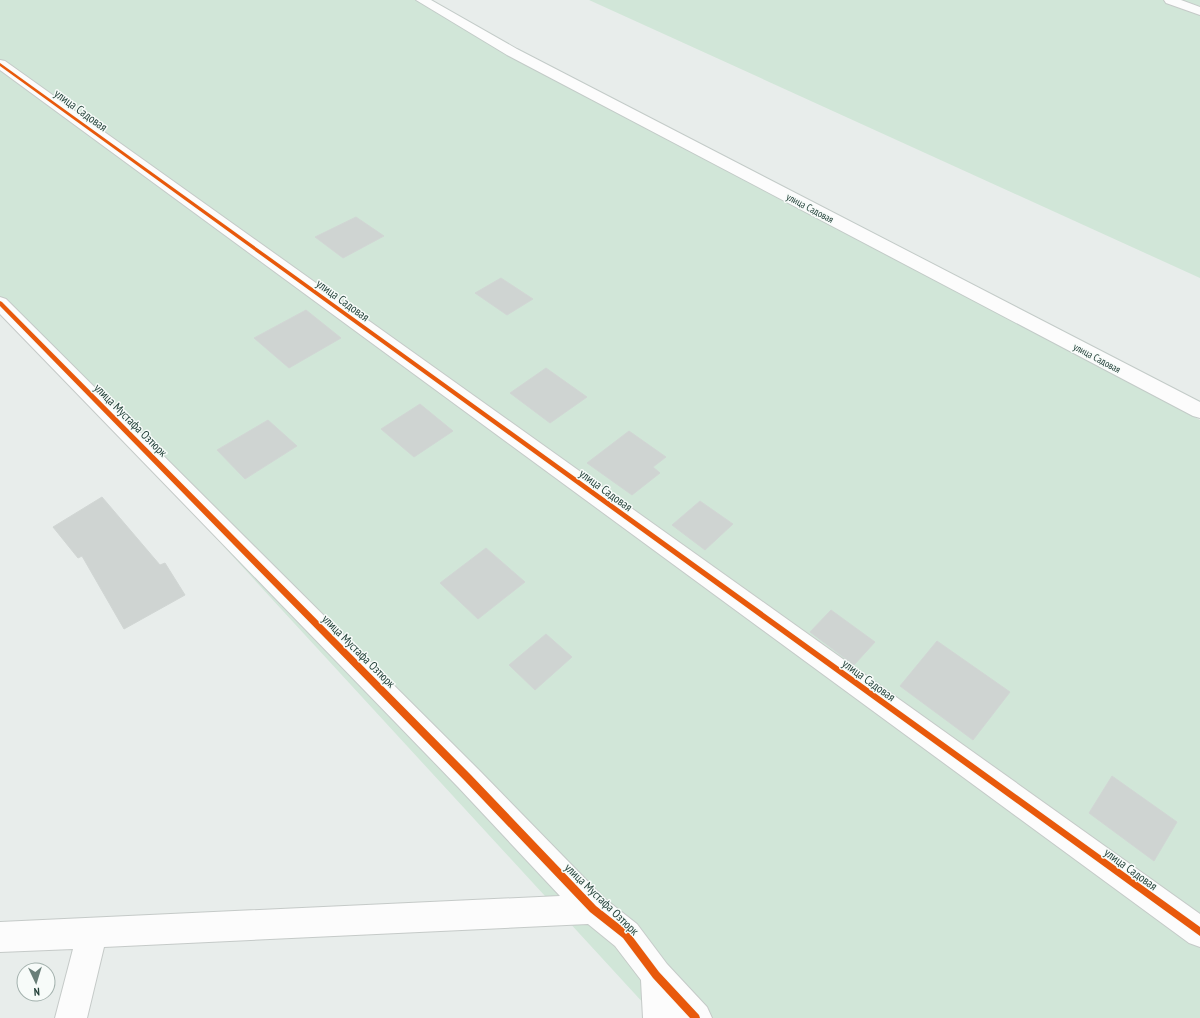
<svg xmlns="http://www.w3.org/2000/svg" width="1200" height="1018" font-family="'PT Sans Narrow',sans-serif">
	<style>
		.green { fill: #d1e6d8 }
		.building { fill: #cfd4d2; stroke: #d1d6d4 }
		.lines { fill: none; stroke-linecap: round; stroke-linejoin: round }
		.street-casing { stroke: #c5cac8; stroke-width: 2 }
		.secondary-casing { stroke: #c3cbc8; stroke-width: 2 }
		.street { fill: #fcfcfc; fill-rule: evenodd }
		.secondary { fill: #fcfcfc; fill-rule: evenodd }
		.cycleway-casing { stroke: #f7fbf9; stroke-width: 2 }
		.cycleway { fill: #e8590c; fill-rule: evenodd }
		.labels { text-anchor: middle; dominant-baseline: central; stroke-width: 3; stroke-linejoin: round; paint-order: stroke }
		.far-street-label { font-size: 10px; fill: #24423a; stroke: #f7fbf9 }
		.street-label { font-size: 12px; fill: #24423a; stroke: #f7fbf9 }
	</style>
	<rect width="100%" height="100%" fill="#e8edeb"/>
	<path class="green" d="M0,0H424L1200,420V1018H657L0,303Z
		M589,0H1200V279V278Z"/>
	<path class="building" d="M356,217L384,236L343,258L315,237Z
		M501,278L533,299L507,315L475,293Z
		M306,310L341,338L289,368L254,338Z
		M546,368L587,397L550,423L510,393Z
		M420,404L453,431L414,457L381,429Z
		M268,420L297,446L245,479L217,450Z
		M629,431L666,457L653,467L660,473L632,495L587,463Z
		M102,497L160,565L165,563L185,595L124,629L82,556L78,558L53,527Z
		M700,501L733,524L705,550L672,525Z
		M486,548L525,582L478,619L440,583Z
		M831,610L875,642L854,665L810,632Z
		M546,634L572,657L535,690L509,665Z
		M937,641L1010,692L973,740L900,686Z
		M1112,776L1177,822L1154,861L1089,813Z"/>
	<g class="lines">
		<g class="street-casing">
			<path id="street" d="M1164,0H1181L1200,7V15L1166,3Z
				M0,60L5,61L1200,914V947L1189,943L0,70Z
				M0,297L6,299L478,769L604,898L637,924L667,964L707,1007L712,1018H643L641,980L615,946L588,924L104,947L87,1018H55L73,949L0,952V922L560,896L458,787L0,314Z"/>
		</g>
		<g class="secondary-casing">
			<path id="secondary" d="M416,0H431L517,49L1200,402V418L1193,416L507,55Z"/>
		</g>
		<use href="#street" class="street"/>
		<use href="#secondary" class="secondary"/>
		<g class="cycleway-casing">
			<path id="cycleway" d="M0,63L1200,927V936L0,66Z
				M0,301L2,302L471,775L596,906L629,932L659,972L699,1015L700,1018H690L653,978L623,938L590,912L465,781L0,306Z"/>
		</g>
		<use href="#cycleway" class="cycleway"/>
	</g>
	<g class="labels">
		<g class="far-street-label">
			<text transform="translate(810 208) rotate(28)">улица Садовая</text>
			<text transform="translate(1097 358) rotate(28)">улица Садовая</text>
		</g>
		<g class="street-label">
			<text transform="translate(81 110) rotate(36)">улица Садовая</text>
			<text transform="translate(343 300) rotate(36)">улица Садовая</text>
			<text transform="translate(131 420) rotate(45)">улица Мустафа Озтюрк</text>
			<text transform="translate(606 490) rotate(36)">улица Садовая</text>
			<text transform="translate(359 651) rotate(45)">улица Мустафа Озтюрк</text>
			<text transform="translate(869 680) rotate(36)">улица Садовая</text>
			<text transform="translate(1131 869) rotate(36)">улица Садовая</text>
			<text transform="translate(602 899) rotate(44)">улица Мустафа Озтюрк</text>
		</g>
	</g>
	<g transform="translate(36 982) rotate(176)"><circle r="19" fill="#f7fbf9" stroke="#a3b1ad"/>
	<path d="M0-3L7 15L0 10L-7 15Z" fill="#697e78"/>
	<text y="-6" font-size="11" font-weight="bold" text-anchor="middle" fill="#24423a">N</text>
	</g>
</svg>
